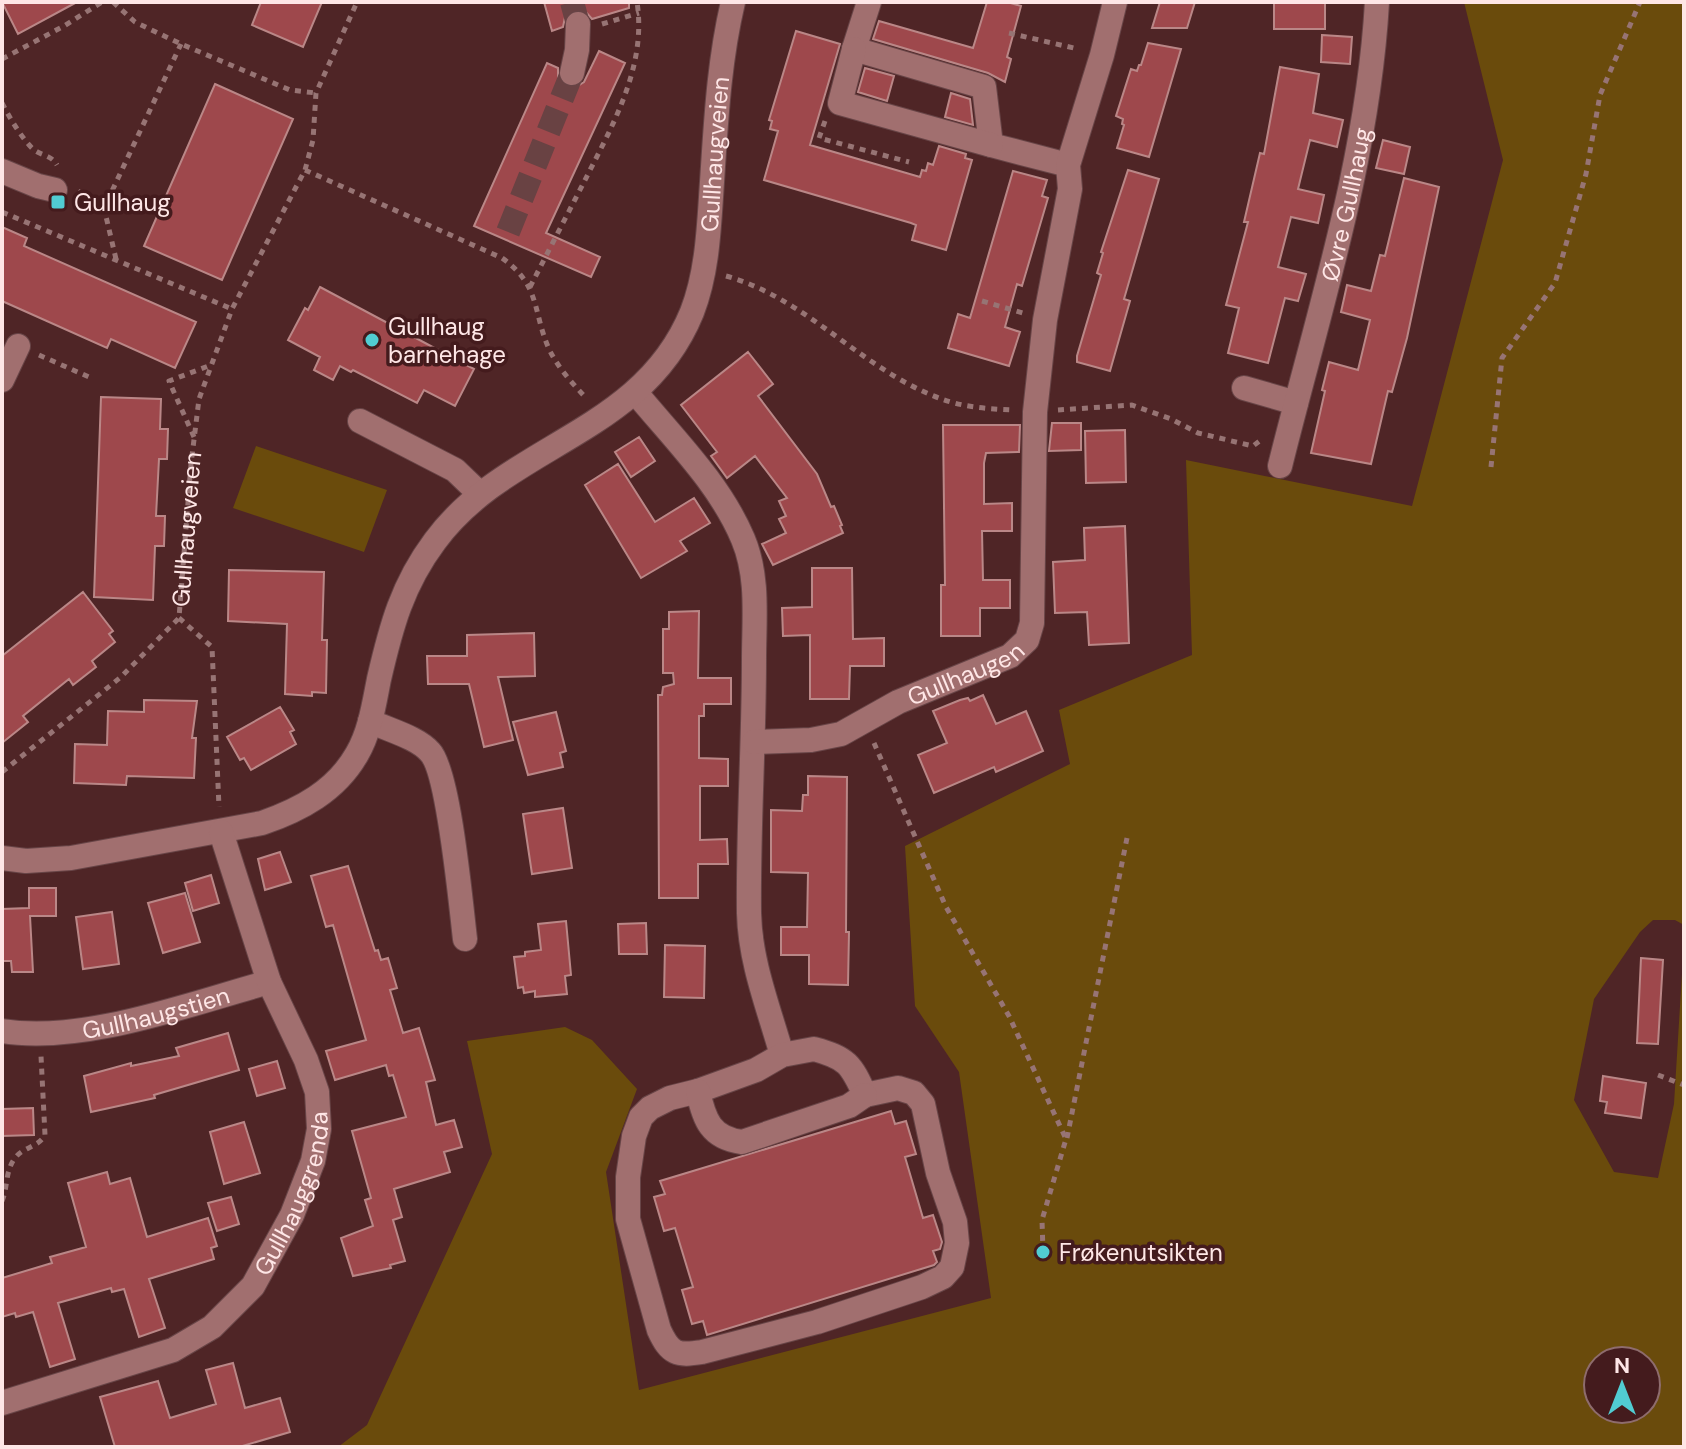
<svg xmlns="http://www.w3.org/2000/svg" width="1686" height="1449" font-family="'DM Sans',sans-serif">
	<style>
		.green { fill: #6a4b0c; fill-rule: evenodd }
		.building { fill: #9e484c; stroke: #ba8787; stroke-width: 2 }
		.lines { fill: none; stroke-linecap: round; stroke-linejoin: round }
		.minor-tunnel { stroke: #694243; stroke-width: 24; stroke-dasharray: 24 12; stroke-linecap: butt }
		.minor-casing { stroke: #684547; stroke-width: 26 }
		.path { stroke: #977474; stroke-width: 5; stroke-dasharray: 6 6; stroke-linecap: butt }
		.minor { stroke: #a16f6f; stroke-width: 24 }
		.poi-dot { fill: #51ccd2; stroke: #441b1d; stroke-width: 3 }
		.labels { text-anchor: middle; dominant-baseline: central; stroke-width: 7; stroke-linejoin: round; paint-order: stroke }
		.street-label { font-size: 24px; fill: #fee6e6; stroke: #441b1d }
		.poi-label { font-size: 24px; fill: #fee6e6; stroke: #441b1d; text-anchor: start }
	</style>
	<rect width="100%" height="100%" fill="#4f2526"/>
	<path class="green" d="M1464,2H1684V925L1675,920H1653L1640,932L1594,999L1574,1100L1614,1172L1658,1178L1674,1104L1684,941V1447H338L367,1425L492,1154L467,1041L565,1027L592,1040L637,1089L606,1172L639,1390L991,1298L959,1072L915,1006L905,846L1070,764L1059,710L1192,655L1186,460L1412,506L1503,160ZM1646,1361V1409H1598V1361Z
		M256,446L387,490L364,552L233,508Z"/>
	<path class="building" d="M2,2H77L18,34Z
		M261,2H322L303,47L252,25Z
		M544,2H629V8L592,19L585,11L572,10L565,17L563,27L552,31Z
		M987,2H1007L1021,6L1007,57L1011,59L1005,82L988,73L873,39L879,21L973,48Z
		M1160,2H1195L1187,28H1152Z
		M1274,2H1325V29H1274Z
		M796,31L840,44L810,145L920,177L922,170L926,171L928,163L933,165L939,146L966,154L965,158L972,160L946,250L912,240L916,225L911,223L764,180L778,131L770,129L772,121L769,120Z
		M1322,35L1352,37L1350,64L1321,62Z
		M1148,43L1181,49L1149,157L1117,148L1124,125L1122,124L1123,119L1116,116L1131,69L1137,71L1139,65H1141Z
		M599,51L625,63L546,233L600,257L591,277L474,226L547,63L558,68V77L563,85L576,87L584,82Z
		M1280,67L1319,74L1313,113L1343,120L1337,147L1310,140L1298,189L1324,195L1318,223L1291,217L1278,267L1306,274L1298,301L1285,298L1268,363L1228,353L1239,308L1226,305L1248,222H1244L1260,153L1264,154Z
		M865,68L894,76L887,101L858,92Z
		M215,84L293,119L222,280L144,246Z
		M951,93L970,99L973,125L945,117Z
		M1383,140L1410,147L1404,174L1376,168Z
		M1128,170L1159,179L1124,299L1130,301L1110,371L1077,362V356L1101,275L1097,273L1103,253L1101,252Z
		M1013,171L1047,180L1042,196L1048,198L1022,286L1017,284L1005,327L1020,332L1009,366L948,348L958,314L970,318Z
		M1404,178L1439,187L1407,338L1392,392L1388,391L1371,464L1311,453L1325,391L1322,390L1329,362L1358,370L1370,320L1341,312L1347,285L1371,291L1380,255L1385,256Z
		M2,227L27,238L24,246L196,322L175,368L111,339L107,348L2,301Z
		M320,287L474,369L455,406L424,390L417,403L353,370L351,372L340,366L333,380L314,370L320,357L288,340L305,308L308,310Z
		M748,352L773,384L758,396L817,474L831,507L834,506L842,525L840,526L843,533L773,565L762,544L786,533L779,519L786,516L779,501L787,498L755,456L727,478L711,456L717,452L681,405Z
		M101,397L161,399L160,429H168L167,459H159L156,516H165L164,546H155L153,600L94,597Z
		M1052,423H1081V450L1049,451Z
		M943,425H1020L1019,452L986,453L984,463V504L1012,503V531H982L983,580H1010V608H980V636H941V585H945Z
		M1125,430L1126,482L1086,483L1085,431Z
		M639,437L655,461L631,477L615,452Z
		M618,464L655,522L694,498L710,523L680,541L687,551L641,578L585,485Z
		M1125,526L1129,643L1089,645L1087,612L1055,613L1053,562L1085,560L1084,528Z
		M812,568H852L853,639L884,638V666H850L849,699H810V635L783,636L782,608L812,607Z
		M229,570L324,572L322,640H327L326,693L312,692V696L285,694L287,624L228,621Z
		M83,592L113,631L109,634L115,642L92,661L96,667L73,685L69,679L23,716L28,722L2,743V656Z
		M699,611L698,678H731V704H704V716H699V758L728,759V786H700V840L727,839L728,864H698V898H659L658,695H662L663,687L674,684L673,673H663V629H669V612Z
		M534,633L535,676L498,677L513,740L484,747L469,684H428L427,656H467V635Z
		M983,695L996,724L1026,711L1043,751L996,772L994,767L934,793L918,755L947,743L933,711L960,700L968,698L970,701Z
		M144,700L197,701L192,738H196L194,778L127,776L126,785L74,783L75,744L107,745L108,711L144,712Z
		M280,707L294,730L290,732L296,744L251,770L244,758L240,760L227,737Z
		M556,712L566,751L560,753L563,767L528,775L513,722Z
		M808,776L847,777L846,932H849L848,985L809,984V955H781V927H807L808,873L771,872V810L802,811L803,795H808Z
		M563,808L572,868L532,874L523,814Z
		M280,852L291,882L265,890L258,859Z
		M348,866L375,951L378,950L381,960L388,958L397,988L390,990L403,1033L419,1028L435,1080L426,1082L436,1125L454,1120L462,1147L444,1152L450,1172L394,1189L402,1217L393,1220L405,1261L390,1265L391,1268L353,1276L341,1238L373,1226L365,1200L371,1198L352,1131L406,1117L393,1075L389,1076L386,1065L335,1080L326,1051L366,1040L333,925L326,927L311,876Z
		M211,875L219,903L193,911L185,883Z
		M29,888H56V916H30L33,972H12L11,961H2V909L29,908Z
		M185,893L200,942L163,953L148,903Z
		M112,912L119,964L83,969L76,917Z
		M566,921L571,975L565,976L567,994L535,997V991L524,993L523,987L518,988L514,957L525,956V952L541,950L538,924Z
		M646,923L647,954H619L618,924Z
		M665,945L705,946L704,998L664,997Z
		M1641,958L1663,960L1658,1044L1637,1043Z
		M228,1033L239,1070L154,1095L155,1098L91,1112L84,1076L131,1063V1066L179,1056L176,1048Z
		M277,1061L285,1088L257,1096L249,1069Z
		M1603,1076L1646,1083L1641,1118L1605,1113L1607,1102L1600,1101Z
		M33,1108L34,1135L2,1136V1109Z
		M891,1111L895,1124L906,1121L916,1154L905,1157L923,1218L933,1215L942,1242L940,1249L933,1251L937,1262L934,1265L707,1335L703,1321L692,1324L682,1290L693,1287L679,1241L675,1228L664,1231L654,1197L665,1194L660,1181Z
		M244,1122L260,1173L224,1184L210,1132Z
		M107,1172L110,1184L130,1178L147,1237L208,1218L217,1246L211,1248L214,1259L149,1279L165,1328L139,1337L124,1289L112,1292L111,1288L58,1303L75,1359L50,1367L33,1312L16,1317L15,1313L2,1317V1278L52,1263L50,1257L86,1247L68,1183Z
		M231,1197L239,1224L217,1231L208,1203Z
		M233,1363L245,1408L280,1398L290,1432L239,1447H115L100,1397L158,1381L170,1418L216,1404L206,1370Z"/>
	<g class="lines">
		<path class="minor-tunnel" d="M572,2L578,24
			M508,232L572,73"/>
		<g class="minor-casing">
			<g id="minor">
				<path d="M869,2L854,49L984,87L991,145L1068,165"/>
				<path d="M854,49L840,103L991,145"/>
				<path d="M572,73L577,50L578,24"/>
				<path d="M2,171L38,186L55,190"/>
				<path d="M2,380L18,346"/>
				<path d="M1244,388L1296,403"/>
				<path d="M636,393C674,439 720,484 743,539C759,577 754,619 754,659C754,744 748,829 749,913C750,962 769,1009 782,1055"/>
				<path d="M360,421L455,470L480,494"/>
				<path id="s2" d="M1280,466C1318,313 1368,161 1377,2"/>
				<path d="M370,721C388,730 417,737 430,752C449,772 461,906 465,939"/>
				<path id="s3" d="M754,742L811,740L841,734L898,702L1010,656L1027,640L1032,623L1035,412L1045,320L1070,189L1068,165L1102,55L1115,2"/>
				<path id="s4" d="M2,858L26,861L71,858L262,823C300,810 336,791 357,754C370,732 374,704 379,679C391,627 402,585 435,541C507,443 642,435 692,312C708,271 709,225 712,182C716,121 719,61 733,2"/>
				<path id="s5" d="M2,1031C84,1044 189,1004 269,982"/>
				<path d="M814,1049C847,1058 851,1064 865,1095L898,1088L914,1093L923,1104L938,1173L955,1222L957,1243L952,1267L943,1277L922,1287L817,1322L702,1352C677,1356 670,1354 659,1330L628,1219V1177L634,1136L641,1117L650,1108L670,1098L698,1091L756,1070L782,1055Z"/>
				<path d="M698,1091C704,1120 711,1138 742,1142L849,1106L865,1095"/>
				<path id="s6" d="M2,1403L173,1350L212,1327L253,1286L292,1215L313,1161L319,1129L317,1092L306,1060L269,982L221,832"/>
			</g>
		</g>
		<g class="path">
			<path d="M113,2L135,22L181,44L290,90L316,93"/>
			<path d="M602,24L639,13"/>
			<path d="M1009,33L1078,49"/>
			<path d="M2,59L64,26L102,2"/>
			<path d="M2,103C10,118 19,134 31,147C39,156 51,154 57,165"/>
			<path d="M825,121L819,138L909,162"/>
			<path d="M305,170L502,258C541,286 532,310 549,349C558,368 573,384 587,399"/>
			<path d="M78,191L104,208"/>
			<path d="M2,212L232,309"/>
			<path d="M116,259L104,208L181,44"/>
			<path d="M726,276C808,299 861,369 939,398C961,407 989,409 1013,410"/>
			<path d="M530,287C548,252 566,217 584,182C612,126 647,67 637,2"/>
			<path d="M982,301L1023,313"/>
			<path d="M39,355L89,377"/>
			<path d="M1058,410L1132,405L1171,419L1198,433L1253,446L1262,439"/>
			<path d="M194,437L169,381L211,365"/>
			<path d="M1491,467L1502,358L1555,283L1586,174L1600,95L1640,2"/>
			<path d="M179,618L212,647L219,807"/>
			<path d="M874,743L946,907L1009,1016L1066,1139L1042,1220L1043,1252"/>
			<path id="s1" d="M2,772L121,677L179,618L191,464L199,399L232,309L305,170L313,140L316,93L357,2"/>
			<path d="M1658,1075L1684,1085"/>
			<path d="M1067,1138L1127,838"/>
			<path d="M2,1201C8,1187 5,1171 15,1158C23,1147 39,1147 45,1135L41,1056"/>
		</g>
		<use href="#minor" class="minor"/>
	</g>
	<g class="poi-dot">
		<rect x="50" y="194" width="16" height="16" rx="4"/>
		<circle cx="372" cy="340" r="8"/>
		<circle cx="1043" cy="1252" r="8"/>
	</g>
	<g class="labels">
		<g class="street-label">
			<text stroke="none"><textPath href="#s4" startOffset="1122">Gullhaugveien</textPath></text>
			<text stroke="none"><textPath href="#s2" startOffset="270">Øvre Gullhaug</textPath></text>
			<text stroke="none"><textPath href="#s1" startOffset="324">Gullhaugveien</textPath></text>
			<text stroke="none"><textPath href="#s3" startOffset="226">Gullhaugen</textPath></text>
			<text stroke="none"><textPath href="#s5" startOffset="156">Gullhaugstien</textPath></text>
			<text stroke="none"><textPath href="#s6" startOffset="384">Gullhauggrenda</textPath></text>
		</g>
		<g class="poi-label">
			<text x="74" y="202">Gullhaug</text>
			<text x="388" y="326">Gullhaug<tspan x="388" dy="28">barnehage</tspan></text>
			<text x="1059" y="1252">Frøkenutsikten</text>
		</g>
	</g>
	<rect width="1686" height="1449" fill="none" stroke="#fee6e6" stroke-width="8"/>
	<g transform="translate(1622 1385)"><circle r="38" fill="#441b1d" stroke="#8e6c6d" stroke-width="2"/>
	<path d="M0-6L14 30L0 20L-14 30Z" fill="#51ccd2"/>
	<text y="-12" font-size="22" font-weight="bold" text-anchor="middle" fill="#fee6e6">N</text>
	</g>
</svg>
